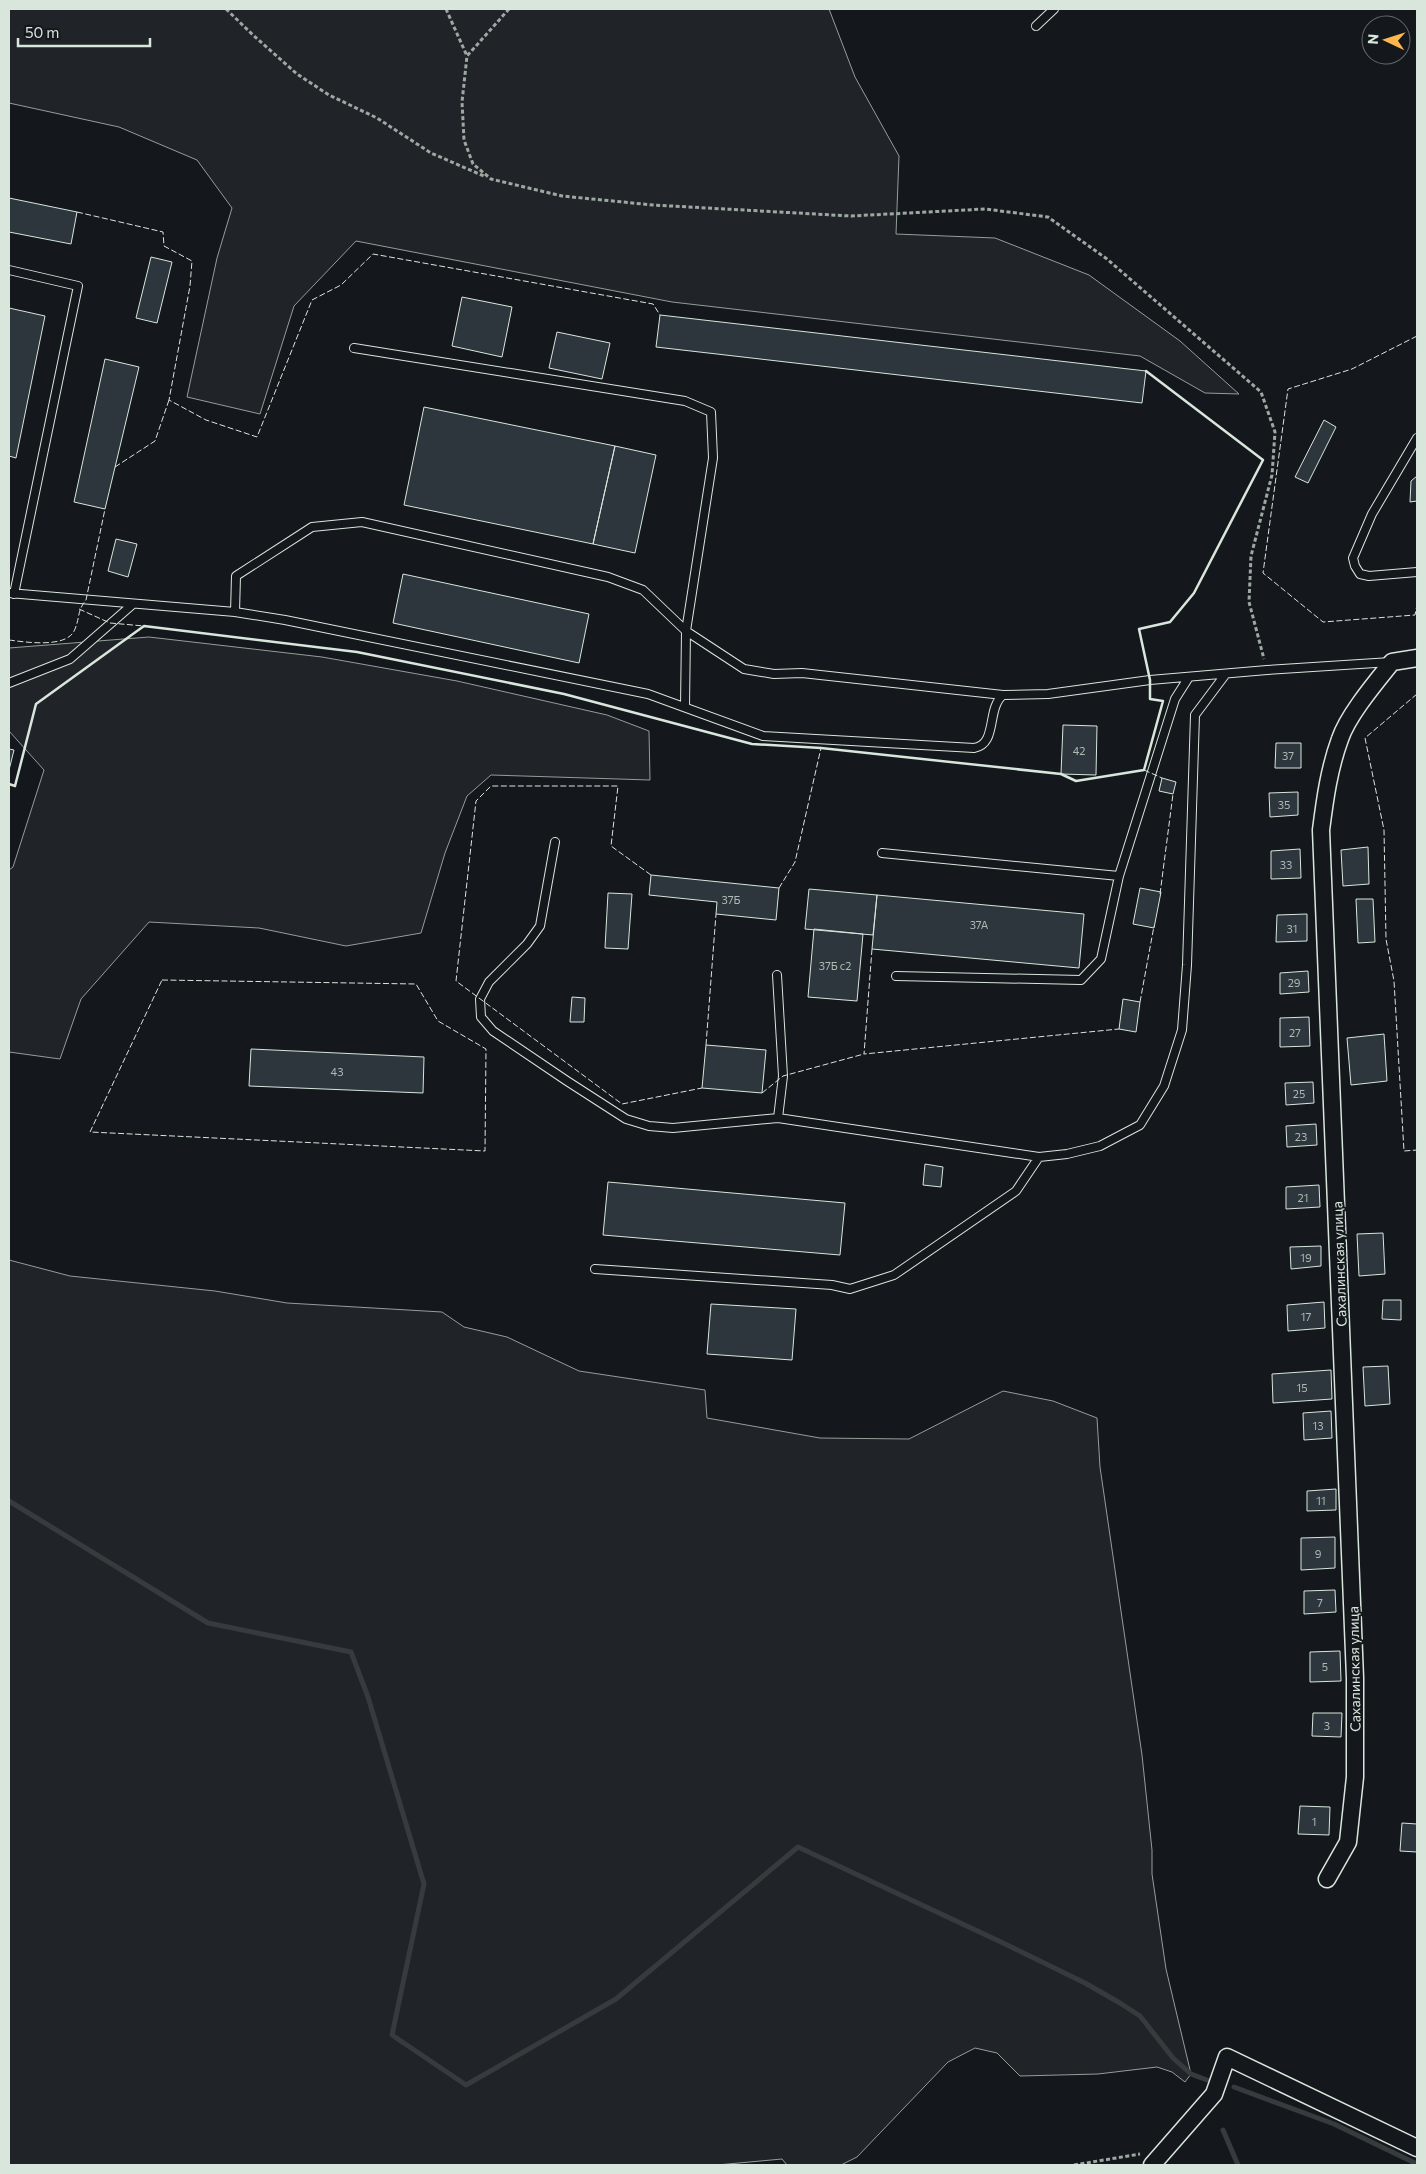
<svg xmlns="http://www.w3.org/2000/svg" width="1426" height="2174" font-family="Commissioner,sans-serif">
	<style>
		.green { fill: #202428; stroke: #939e99 }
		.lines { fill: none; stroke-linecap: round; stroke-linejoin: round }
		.stream { stroke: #363b3e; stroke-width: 5 }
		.building { fill: #2c363c; stroke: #d8e6dc }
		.service-casing { stroke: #d8e6dc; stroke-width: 10 }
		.minor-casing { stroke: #d8e6dc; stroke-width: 19 }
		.path { stroke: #9da8a2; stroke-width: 3; stroke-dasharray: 4 2.5; stroke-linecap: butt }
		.service { stroke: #14181c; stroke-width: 8 }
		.minor { stroke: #14181c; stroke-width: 16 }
		.fence { stroke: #d8e6dc; stroke-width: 1; stroke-dasharray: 6 2.5; stroke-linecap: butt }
		.wall { stroke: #d8e6dc; stroke-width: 2.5 }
		.labels { text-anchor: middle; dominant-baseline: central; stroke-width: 4; stroke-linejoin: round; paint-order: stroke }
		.number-label { font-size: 11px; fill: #adbab4 }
		.street-label { font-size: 14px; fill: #d8e6dc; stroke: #14181c }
	</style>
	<rect width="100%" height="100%" fill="#14181c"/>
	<path class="green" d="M9,9H829L855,77L899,156L896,234L995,238L1089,275L1180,341L1239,394L1205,393L1140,356L672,302L356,241L294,306L260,414L187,397L217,258L232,208L197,160L119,127L9,103Z
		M149,637L322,657L457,681L607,715L649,731L650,780L491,775L467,796L445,853L421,933L346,946L259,928L149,922L81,999L60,1059L9,1052V870L13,867L44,770L9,731V648Z
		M9,1260L70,1276L215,1291L287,1303L442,1312L464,1327L507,1337L579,1371L705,1390L707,1418L820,1438L909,1439L1003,1391L1053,1401L1097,1418L1100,1467L1142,1755L1152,1850V1874L1166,1969L1191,2074L1185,2082L1172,2072L1157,2067L1098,2074L1020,2076L997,2053L975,2048L948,2062L857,2157L841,2165H787L782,2159L717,2165H9Z"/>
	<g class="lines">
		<path class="stream" d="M9,1501L208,1623L351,1652L368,1697L424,1884L392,2035L466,2085L616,1999L798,1847L1001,1942L1085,1983L1120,2003L1140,2016L1173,2058L1191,2074L1207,2080
			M1234,2087L1334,2124L1417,2164
			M1223,2130L1238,2165"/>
	</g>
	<path class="building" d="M9,198L77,212L71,244L9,232Z
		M151,257L172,262L157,323L136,318Z
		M462,297L512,307L502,357L452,346Z
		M9,308L45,316L16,458L9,456Z
		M660,315L1146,371L1142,403L656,347Z
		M557,332L610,343L602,379L549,368Z
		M105,359L139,367L105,509L74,502Z
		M424,407L615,446L593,544L404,505Z
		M1324,420L1336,427L1308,483L1295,477Z
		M615,446L656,455L635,553L593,544Z
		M1417,476V501L1410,502L1411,481Z
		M116,539L137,544L128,577L108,571Z
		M403,574L589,614L579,663L393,623Z
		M1063,725L1097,726L1096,775L1061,774Z
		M1276,743H1301V768H1275Z
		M9,749L14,750L9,770Z
		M1162,778L1176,782L1173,794L1159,791Z
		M1298,792V815L1270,817L1269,793Z
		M1368,847L1369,884L1343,886L1341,850Z
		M1300,849L1301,878L1271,879V851Z
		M651,875L779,888L776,920L716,914L717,902L649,895Z
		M1140,888L1161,892L1154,928L1133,924Z
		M809,889L877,895L873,935L805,929Z
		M608,893L632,894L628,949L605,948Z
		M877,895L1084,914L1079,968L872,949Z
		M1356,899H1373L1375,942L1358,943Z
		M1307,914V941L1276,942L1277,915Z
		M814,929L863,934L857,1001L808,997Z
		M1308,971L1309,992L1280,994V973Z
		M572,997L585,998L584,1022H570Z
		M1123,999L1140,1002L1136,1032L1119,1029Z
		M1309,1017L1310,1046L1280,1047V1018Z
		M1384,1034L1387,1081L1351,1085L1347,1038Z
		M706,1045L766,1050L762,1093L702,1088Z
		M251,1049L424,1057L423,1093L249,1086Z
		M1313,1082L1314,1103L1286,1105L1285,1083Z
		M1316,1124L1317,1145L1287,1147L1286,1126Z
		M925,1164L943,1167L941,1187L923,1185Z
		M608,1182L845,1203L840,1255L603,1235Z
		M1319,1185L1320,1207L1286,1209V1187Z
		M1383,1233L1385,1274L1359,1276L1357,1234Z
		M1321,1246V1266L1291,1269L1290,1247Z
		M1383,1300H1401V1320L1382,1319Z
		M1324,1302L1325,1328L1288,1331L1287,1305Z
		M711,1304L796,1309L792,1360L707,1354Z
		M1388,1366L1390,1404L1365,1406L1363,1367Z
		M1331,1370L1332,1399L1273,1403L1272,1374Z
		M1331,1411L1332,1438L1304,1440L1303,1413Z
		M1336,1489V1510L1307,1511V1491Z
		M1335,1537V1568L1301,1570V1538Z
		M1335,1590L1336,1612L1304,1614V1591Z
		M1340,1651L1341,1681L1310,1682V1652Z
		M1313,1713H1342L1341,1737L1312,1736Z
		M1300,1806L1330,1807L1329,1835L1298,1834Z
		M1402,1823L1417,1824V1852L1400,1851Z"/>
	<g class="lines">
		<g class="service-casing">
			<path id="service" d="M1036,26L1054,9
				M9,270L78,286L14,594
				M354,348L685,401L711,412L713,458L686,631L685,707
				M1417,438L1372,514L1353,558L1355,566L1360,574L1369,576L1417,572
				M9,593L235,612L285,620L648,694L763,736L974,748C998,744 986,709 1003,695L1048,694L1150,680L1267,670L1391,662
				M235,612L236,576L312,527L362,522L608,577L643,590L686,631L744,669L774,674L802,673L1003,695
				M9,683L70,659L133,604
				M555,842L540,926L527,944L489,982L480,999L481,1017L493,1031L567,1081L626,1119L649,1126L673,1128L778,1118L1039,1157
				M882,853L1119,876
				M777,975L783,1076L778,1118
				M896,976L1081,980L1101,959L1119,876L1175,699L1189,677
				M595,1269L832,1285L850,1289L894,1275L1016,1191L1039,1157L1067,1154L1100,1146L1140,1125L1164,1086L1182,1030L1187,965L1195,715L1225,675"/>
		</g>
		<g class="minor-casing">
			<path id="minor" d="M1327,1879L1348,1842L1355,1777V1678L1321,830C1325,799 1329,769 1340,739C1348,715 1376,682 1392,662L1417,658
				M1152,2165L1214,2094L1227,2057L1417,2148"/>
		</g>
		<path class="path" d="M226,9L253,35L297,74L329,95L377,118L431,153L486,177
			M446,9L467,56
			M509,9L467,56L462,102L464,140L473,164L491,179L562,196L653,205L851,216L985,209L1048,217L1107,259L1261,392L1275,432L1272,475L1251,556L1249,602L1264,659
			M1074,2165L1140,2154"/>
		<use href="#service" class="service"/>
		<use href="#minor" class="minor"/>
		<path class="fence" d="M77,212L163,232L164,246L192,261L190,286L169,400L206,420L257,437L312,300L341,285L373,254L653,304L660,315
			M1417,336L1352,369L1288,389L1263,573L1323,622L1415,615L1417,605
			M115,467L155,441L169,400
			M79,609L110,623L144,626
			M9,640C25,642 68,649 75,629C80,617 77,611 86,600L105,509
			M1417,694L1365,738L1384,830L1386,939L1394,981L1404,1151L1417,1150
			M1144,770L1162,778
			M651,875L611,846L618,786H491L476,801L456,981L622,1104L702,1088
			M779,888L795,862L821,748
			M1160,894L1173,794
			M872,949L864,1054L1119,1029
			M162,980L416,984L438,1021L486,1049L485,1151L90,1132Z
			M1140,1002L1154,926
			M706,1045L716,914
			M762,1093L783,1076L864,1054"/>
		<path class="wall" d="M9,784L15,786L36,704L144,626L357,652L564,694L752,744L821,748L1061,774L1076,781L1144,770L1163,701L1150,699V680L1139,629L1170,622L1194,593L1263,460L1146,371"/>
	</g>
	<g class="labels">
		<g class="number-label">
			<text x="1079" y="750">42</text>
			<text x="1288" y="755">37</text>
			<text x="1284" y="804">35</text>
			<text x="1286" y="864">33</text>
			<text x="731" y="899">37Б</text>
			<text x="979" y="924">37А</text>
			<text x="1292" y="928">31</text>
			<text x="835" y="965">37Б с2</text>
			<text x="1294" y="982">29</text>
			<text x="1295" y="1032">27</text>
			<text x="337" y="1071">43</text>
			<text x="1299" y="1093">25</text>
			<text x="1301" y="1136">23</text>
			<text x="1303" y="1197">21</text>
			<text x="1306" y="1257">19</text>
			<text x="1306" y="1316">17</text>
			<text x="1302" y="1387">15</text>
			<text x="1318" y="1425">13</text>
			<text x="1321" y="1500">11</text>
			<text x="1318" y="1553">9</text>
			<text x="1320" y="1602">7</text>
			<text x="1325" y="1666">5</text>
			<text x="1327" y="1725">3</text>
			<text x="1314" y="1821">1</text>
		</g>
		<g class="street-label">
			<text transform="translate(1339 1264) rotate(-92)">Сахалинская улица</text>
			<text transform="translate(1354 1669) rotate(-91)">Сахалинская улица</text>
		</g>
	</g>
	<rect width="1426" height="2174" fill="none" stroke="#d8e6dc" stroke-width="20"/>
	<g transform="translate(1386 40) rotate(274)"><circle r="24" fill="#14181c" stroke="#626a69"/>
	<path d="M0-4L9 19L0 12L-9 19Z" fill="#ffb74d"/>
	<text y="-8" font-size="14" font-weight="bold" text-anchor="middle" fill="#d8e6dc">N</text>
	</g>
	<path d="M18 38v8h132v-8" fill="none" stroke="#d8e6dc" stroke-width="2.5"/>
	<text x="25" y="38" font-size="15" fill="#d8e6dc" stroke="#14181c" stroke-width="4" paint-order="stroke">50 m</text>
</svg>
